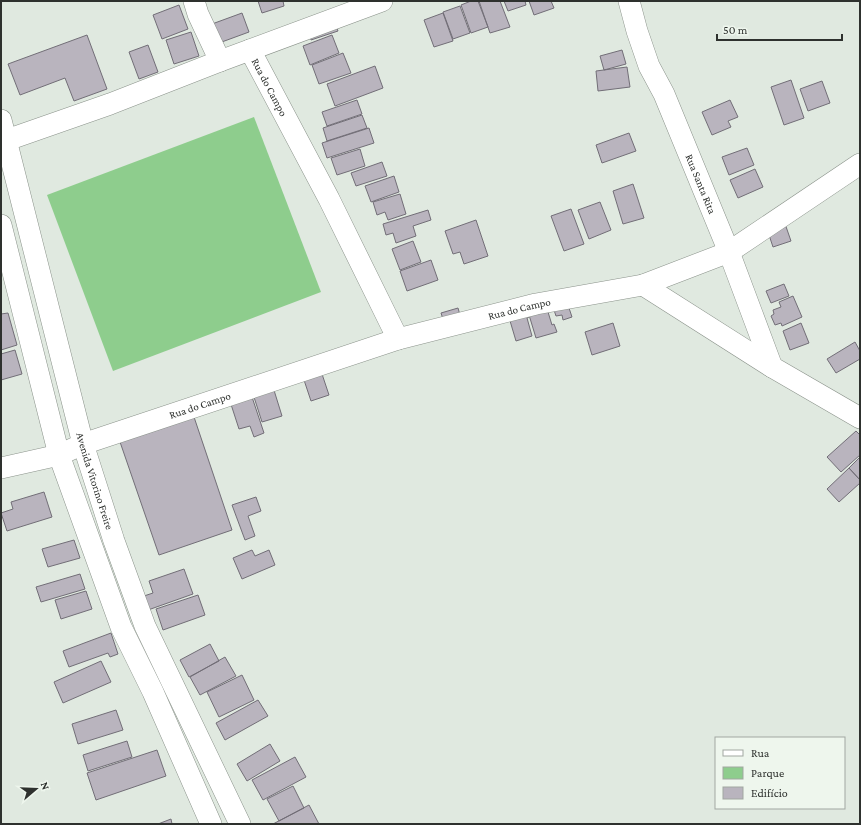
<svg xmlns="http://www.w3.org/2000/svg" width="861" height="825" font-family="'Crimson Pro',serif">
	<style>
		.green { fill: #8ecd8d }
		.building { fill: #b9b4be; stroke: #726e77 }
		.lines { fill: none; stroke-linecap: round; stroke-linejoin: round }
		.minor-casing { stroke: #8b938b; stroke-width: 22 }
		.minor { stroke: #fff; stroke-width: 21 }
		.labels { text-anchor: middle; dominant-baseline: central; stroke-width: 3; stroke-linejoin: round; paint-order: stroke }
		.street-label { font-size: 11px; fill: #2e312e; stroke: #eef6ed }
	</style>
	<rect width="100%" height="100%" fill="#e0e9e0"/>
	<path class="green" d="M254,117L321,292L113,371L47,195Z"/>
	<path class="building" d="M258,1H283L284,6L262,13Z
		M471,1H478L488,27L471,33L461,5Z
		M479,1H500L510,27L490,33Z
		M504,1H525L526,5L508,11Z
		M529,1H551L554,8L534,15Z
		M179,5L188,29L162,39L153,15Z
		M460,6L470,33L453,39L443,12Z
		M242,13L249,32L219,43L212,24Z
		M443,13L453,41L434,47L424,20Z
		M335,23L338,31L311,40L309,31Z
		M191,32L199,56L174,64L166,40Z
		M87,35L107,89L74,101L65,78L20,95L8,64Z
		M332,35L339,53L310,65L303,46Z
		M148,45L158,72L139,79L129,52Z
		M622,50L626,64L604,70L600,56Z
		M343,53L351,73L319,84L312,65Z
		M375,66L383,88L335,106L327,84Z
		M627,67L630,87L598,91L596,71Z
		M791,80L804,118L784,125L771,87Z
		M822,81L830,103L808,111L800,89Z
		M357,100L362,114L327,126L322,112Z
		M730,100L738,117L728,121L731,127L712,135L702,112Z
		M362,115L367,128L327,141L323,128Z
		M369,128L374,143L327,158L322,143Z
		M629,133L636,151L602,163L596,145Z
		M747,148L754,165L729,175L722,157Z
		M360,149L365,166L337,175L331,158Z
		M382,162L387,176L356,186L351,173Z
		M755,169L763,187L738,198L730,180Z
		M394,176L399,192L371,202L365,186Z
		M633,184L644,218L623,224L613,191Z
		M400,194L406,214L388,220L385,212L377,215L373,202Z
		M600,202L611,230L589,239L578,210Z
		M571,209L584,244L564,251L551,216Z
		M428,210L431,220L413,226L416,236L396,243L393,233L386,235L383,224Z
		M783,218L791,241L773,247L765,223Z
		M476,220L488,256L464,264L460,252L453,254L445,231Z
		M413,241L421,262L400,270L392,249Z
		M431,260L438,280L407,291L400,271Z
		M784,284L789,296L771,303L766,291Z
		M563,290L572,317L563,320L562,315L556,316L549,295Z
		M793,296L802,317L782,326L781,323L775,325L771,316L774,314L773,310L781,307L779,302Z
		M524,298L529,317L527,318L532,336L516,341L505,304Z
		M544,299L552,325L554,324L557,332L536,338L526,305Z
		M458,308L464,329L448,334L441,313Z
		M8,313L17,345L1,350V314Z
		M613,323L620,346L592,355L585,332Z
		M801,323L809,343L790,350L783,331Z
		M855,342L860,351V359L836,373L827,359Z
		M15,350L22,374L1,380V354Z
		M321,371L329,395L311,401L303,377Z
		M248,385L264,433L254,437L250,426L239,429L227,392Z
		M273,387L282,416L262,422L253,394Z
		M193,414L232,530L159,555L119,439Z
		M856,431L860,435V455L841,472L827,457Z
		M860,457V480L849,468Z
		M849,468L860,480V483L839,502L827,489Z
		M44,492L52,517L7,531L1,513L13,509L11,502Z
		M256,497L261,511L248,516L255,536L245,540L232,505Z
		M74,540L80,558L48,567L42,549Z
		M252,550L255,556L269,550L275,565L242,579L233,558Z
		M184,569L193,594L148,610L144,596L153,593L149,581Z
		M80,574L85,589L41,602L36,587Z
		M86,591L92,609L61,619L55,600Z
		M198,595L205,615L163,630L156,609Z
		M111,633L118,654L110,657L108,653L69,667L63,651Z
		M210,644L219,661L189,677L180,660Z
		M225,657L236,676L200,695L190,677Z
		M101,661L111,682L63,703L54,682Z
		M242,675L254,700L219,717L207,692Z
		M258,700L268,716L225,740L216,723Z
		M116,710L123,730L78,744L72,724Z
		M127,741L132,757L88,771L83,755Z
		M270,744L280,761L247,781L237,764Z
		M157,750L166,776L96,800L87,773Z
		M295,757L306,777L263,800L252,780Z
		M293,786L304,808L279,821L267,799Z
		M309,805L319,824H273Z
		M171,819L172,824H158Z"/>
	<g class="lines">
		<g class="minor-casing">
			<g id="minor">
				<path d="M194,1L198,14L220,61"/>
				<path id="s1" d="M629,1L637,31L649,66L664,94L729,252L772,367"/>
				<path id="s2" d="M250,50L329,199L398,339"/>
				<path id="s3" d="M1,120L83,444L114,541L145,626L240,824"/>
				<path d="M7,140L110,104L220,61L382,1"/>
				<path d="M1,225L59,455L121,627L153,692L211,824"/>
				<path d="M643,285L772,367L860,418"/>
				<path id="s4" d="M1,468L59,455L83,444L398,339L536,304L643,285L729,252L860,164"/>
			</g>
		</g>
		<use href="#minor" class="minor"/>
	</g>
	<g class="labels">
		<g class="street-label">
			<text stroke="none"><textPath href="#s2" startOffset="42">Rua do Campo</textPath></text>
			<text stroke="none"><textPath href="#s1" startOffset="197">Rua Santa Rita</textPath></text>
			<text stroke="none"><textPath href="#s4" startOffset="543">Rua do Campo</textPath></text>
			<text stroke="none"><textPath href="#s4" startOffset="209">Rua do Campo</textPath></text>
			<text stroke="none"><textPath href="#s3" startOffset="373">Avenida Vitorino Freire</textPath></text>
		</g>
	</g>
	<rect width="861" height="825" fill="none" stroke="#2e312e" stroke-width="4"/>
	<rect x="715" y="737" width="130" height="72" fill="#eef6ed" stroke="#a1a7a1"/>
	<rect x="723" y="750" width="20" height="6" fill="#ffffff" stroke="#a1a7a1"/>
	<text x="751" y="757" font-size="12" fill="#2e312e">Rua</text>
	<rect x="723" y="767" width="20" height="12" fill="#8ecd8d" stroke="#a1a7a1"/>
	<text x="751" y="777" font-size="12" fill="#2e312e">Parque</text>
	<rect x="723" y="787" width="20" height="12" fill="#b9b4be" stroke="#a1a7a1"/>
	<text x="751" y="797" font-size="12" fill="#2e312e">Edifício</text>
	<g transform="translate(36 789) rotate(71)" stroke="#eef6ed" stroke-width="3" paint-order="stroke">
	<path d="M0-3L7 15L0 10L-7 15Z" fill="#2e312e"/>
	<text y="-6" font-size="11" font-weight="bold" text-anchor="middle" fill="#2e312e">N</text>
	</g>
	<path d="M717 34v6h125v-6" fill="none" stroke="#2e312e" stroke-width="2"/>
	<text x="723" y="34" font-size="12" fill="#2e312e" stroke="#eef6ed" stroke-width="3" paint-order="stroke">50 m</text>
</svg>
